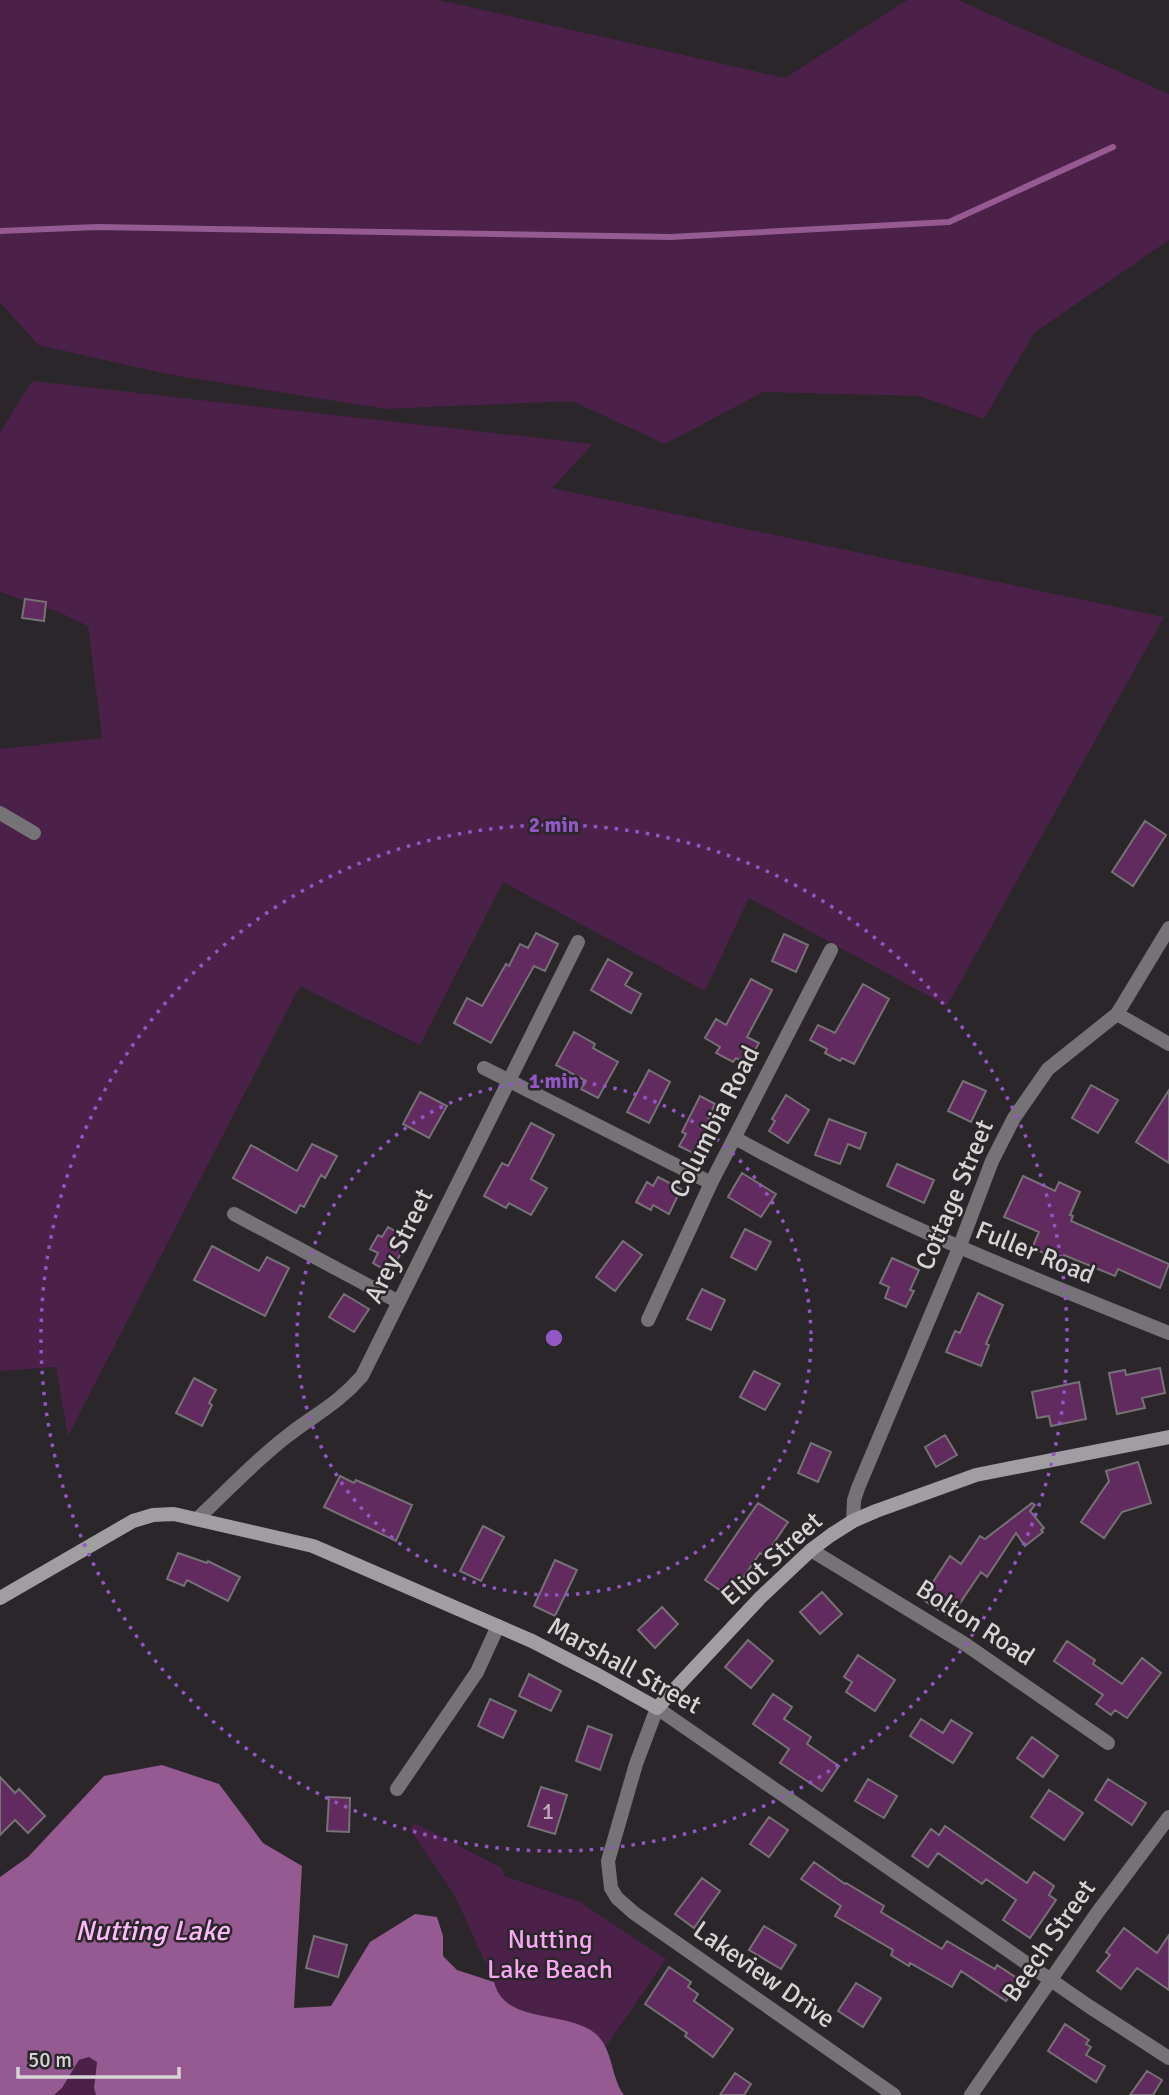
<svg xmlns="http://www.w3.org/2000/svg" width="1169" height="2095" font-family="Signika,sans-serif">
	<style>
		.green { fill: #4b2049 }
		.water { fill: #955a91 }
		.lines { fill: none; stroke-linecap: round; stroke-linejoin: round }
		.stream { stroke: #955a91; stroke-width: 6 }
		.building { fill: #622b5f; stroke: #767175; stroke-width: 2 }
		.street { stroke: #757375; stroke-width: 14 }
		.secondary { stroke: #a19ea1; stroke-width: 14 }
		.ring { fill: none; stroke: #9256c5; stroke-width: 3.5; stroke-dasharray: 3.5 7 }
		.labels { text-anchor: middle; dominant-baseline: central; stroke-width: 5; stroke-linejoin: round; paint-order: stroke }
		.number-label { font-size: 23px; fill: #baaab8 }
		.street-label { font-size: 26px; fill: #d7d4d6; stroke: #2a262a }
		.park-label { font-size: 26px; fill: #f9a6f3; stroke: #2a262a }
		.water-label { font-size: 28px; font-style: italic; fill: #febaf8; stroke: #2a262a }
		.centre { fill: #9256c5; stroke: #2a262a; stroke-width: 3.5 }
		.ring-label { font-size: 21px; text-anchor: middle; font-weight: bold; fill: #9256c5; stroke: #2a262a; stroke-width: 5; stroke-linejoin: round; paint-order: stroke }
	</style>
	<rect width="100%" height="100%" fill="#2a262a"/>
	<path class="green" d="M0,0H439L785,78L907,0H958L1169,94V240L1034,333L984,419L919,396L763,392L665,444L572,401L385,409L167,374L38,345L0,302Z
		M32,381L593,444L552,488L1164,617L947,1006L749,898L705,991L503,882L420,1045L300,986L68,1436L56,1367L0,1371V749L102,738L88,626L61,613L0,592V432Z
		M414,1823L502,1868L504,1876L578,1901L666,1959L605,2048L596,2035L514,2008L497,1995L494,1982L455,1896L410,1829Z
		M90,2057L97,2062L94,2088L96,2095H54L62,2088L79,2060Z"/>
	<path class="water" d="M162,1765L219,1784L263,1843L302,1866L294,2008L331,2006L370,1942L415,1914L437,1917L443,1936V1956L457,1970L494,1982C505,2026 568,2009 597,2035C613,2050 611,2078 624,2095H96L94,2088L97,2062L89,2057L79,2060L62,2088L54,2095H0V1877L28,1857L104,1776Z"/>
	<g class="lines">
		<path class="stream" d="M0,231L97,227L671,237L949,222L1113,147"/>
	</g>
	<path class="building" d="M25,599L46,602L44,621L22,618Z
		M1145,821L1166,835L1133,886L1112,872Z
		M536,933L558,944L545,971L534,966L491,1043L454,1023L467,998L482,1006L506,964L509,966L520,944L528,948Z
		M784,934L808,945L796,972L772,961Z
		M608,959L632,973L625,985L641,994L631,1013L591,990Z
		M751,979L772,990L747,1037L759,1043L747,1064L736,1058L733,1062L716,1053L720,1047L705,1038L716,1019L726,1025Z
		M863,984L889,999L854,1064L842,1058L840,1061L825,1053L827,1049L810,1040L818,1025L835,1033Z
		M574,1032L595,1044L593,1048L618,1062L598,1098L581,1089L586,1081L556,1065Z
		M649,1070L670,1082L649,1123L627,1112Z
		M963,1081L986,1091L971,1122L948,1111Z
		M1091,1085L1118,1100L1098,1133L1072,1118Z
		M1169,1090V1163L1136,1142Z
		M420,1092L447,1106L429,1138L403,1124Z
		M786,1095L809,1110L788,1143L769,1131L775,1121L772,1119Z
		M700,1096L715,1104L708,1118L713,1121L695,1154L679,1146L686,1134L682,1132Z
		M829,1119L866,1133L860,1149L848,1144L840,1164L815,1155Z
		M531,1123L554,1135L531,1179L547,1188L531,1215L509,1203L506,1208L484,1196L502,1163L508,1166Z
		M312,1144L337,1156L325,1178L321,1175L304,1207L300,1205L296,1213L233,1178L251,1145L297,1171Z
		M897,1164L934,1180L924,1203L887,1186Z
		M742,1173L776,1194L761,1217L728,1197Z
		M1023,1176L1055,1191L1059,1182L1080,1192L1070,1215L1073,1216L1071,1221L1169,1264L1160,1288L1118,1269L1115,1276L1064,1255L1062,1261L1032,1248L1039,1232L1004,1217Z
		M658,1177L681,1189L669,1214L653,1205L651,1210L636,1202L647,1182L653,1186Z
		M388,1227L409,1239L390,1273L373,1263L378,1253L370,1249L378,1235L382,1237Z
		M745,1229L771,1242L756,1270L731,1257Z
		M623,1241L642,1255L615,1291L596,1277Z
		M212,1246L259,1271L267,1257L289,1268L265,1316L194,1280Z
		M892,1258L919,1270L910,1290L914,1291L906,1307L885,1298L889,1287L880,1283Z
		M702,1289L725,1300L711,1330L687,1319Z
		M978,1293L1003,1305L986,1344L989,1345L981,1366L946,1352L955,1331L960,1333Z
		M344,1294L369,1309L354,1332L329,1317Z
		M1160,1368L1165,1393L1142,1398L1145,1408L1117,1414L1109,1373L1125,1370L1126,1375Z
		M754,1371L780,1384L765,1410L740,1397Z
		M194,1378L216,1390L209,1403L212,1405L202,1426L176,1413Z
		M1079,1382L1086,1419L1051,1426L1049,1416L1037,1418L1032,1392Z
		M945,1435L957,1455L936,1467L925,1447Z
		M811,1443L831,1452L818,1482L798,1473Z
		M1138,1462L1151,1503L1122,1512L1104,1538L1081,1522L1109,1481L1106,1471Z
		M340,1476L354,1483L356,1480L412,1505L396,1541L324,1507Z
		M758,1503L788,1522L765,1556L760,1553L730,1597L705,1580Z
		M1032,1503L1035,1505L1030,1511L1044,1528L1041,1530L1043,1532L1025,1546L1016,1533L987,1577L981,1572L958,1606L954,1603L946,1615L922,1599L950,1556L961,1564L980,1536L985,1539Z
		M483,1526L504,1537L481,1581L460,1571Z
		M178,1553L207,1563L208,1561L240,1577L228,1601L187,1580L184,1586L167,1579Z
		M555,1560L577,1570L555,1616L534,1606Z
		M822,1592L842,1614L820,1634L800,1612Z
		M662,1607L678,1624L655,1648L638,1630Z
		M748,1640L773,1661L751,1688L725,1667Z
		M1067,1641L1095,1660L1093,1664L1122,1684L1142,1658L1161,1673L1127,1718L1115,1710L1111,1715L1096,1704L1103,1695L1054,1661Z
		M858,1655L895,1680L875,1711L846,1692L852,1682L844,1677Z
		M529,1674L561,1691L551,1711L519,1696Z
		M773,1694L792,1707L784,1719L811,1737L807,1744L839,1766L822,1791L780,1763L789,1749L753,1724Z
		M490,1699L516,1711L503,1738L478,1726Z
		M921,1719L943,1733L951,1720L972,1733L953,1763L910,1736Z
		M588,1726L612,1735L600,1770L576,1761Z
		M1032,1737L1058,1756L1043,1777L1017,1758Z
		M0,1777L15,1793L19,1789L45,1816L28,1833L15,1820L0,1835Z
		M868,1779L897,1796L884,1818L855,1801Z
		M1108,1779L1146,1803L1132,1825L1095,1800Z
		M541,1787L567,1795L555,1834L528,1826Z
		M1049,1790L1083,1813L1064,1840L1031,1817Z
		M329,1797L350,1798L349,1832L327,1831Z
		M769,1817L788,1830L769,1857L750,1844Z
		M945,1826L1027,1883L1034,1872L1054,1886L1049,1895L1056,1900L1030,1938L1003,1920L1016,1900L986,1879L982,1884L938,1853L928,1867L912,1856L931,1829L939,1835Z
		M814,1862L845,1884L846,1883L884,1906L881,1912L942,1949L947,1941L995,1969L997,1965L1020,1980L1006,2001L961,1971L952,1987L910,1963L909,1966L891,1955L893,1950L835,1916L841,1906L801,1879Z
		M702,1878L720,1891L694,1928L675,1914Z
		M764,1926L796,1945L781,1969L749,1950Z
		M1124,1928L1157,1953L1169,1935V1990L1137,1968L1121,1989L1097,1971L1110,1955L1106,1952Z
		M314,1936L347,1945L338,1977L306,1968Z
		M669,1967L691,1982L688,1987L698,1994L694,2001L733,2029L713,2057L685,2036L687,2033L645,2004Z
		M856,1983L881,1998L863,2027L838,2011Z
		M1065,2024L1089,2040L1086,2044L1091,2047L1086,2055L1105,2066L1096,2082L1048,2051Z
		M1147,2071L1162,2080L1153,2095H1130Z
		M735,2073L751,2084L744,2095H720Z"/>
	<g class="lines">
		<path class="street" d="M0,813L34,833
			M1117,1014L1169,1044
			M484,1068L711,1183
			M735,1138C874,1215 1021,1274 1169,1333
			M234,1214L399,1302
			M648,1320L711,1183L831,950
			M198,1518C227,1491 255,1461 286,1437C315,1414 337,1405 362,1376L578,942
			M853,1521L854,1500L858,1488L959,1248L992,1161L1014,1118L1048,1069L1117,1014L1169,928
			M811,1550L965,1644L1108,1743
			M397,1789L477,1672L498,1626
			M894,2095L634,1913L617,1898L611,1888L608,1861L636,1764L657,1708L1090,2007L1169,2058
			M971,2095L1097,1913L1169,1817"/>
		<path class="secondary" d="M0,1598L133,1521L153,1515L174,1514L313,1546L532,1641L598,1675L657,1708L760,1598L811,1550L831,1535L853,1521L876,1511L976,1475L1169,1437"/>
	</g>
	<g class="ring">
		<circle cx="554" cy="1338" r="257"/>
		<circle cx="554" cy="1338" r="513"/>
	</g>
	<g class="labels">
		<g class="number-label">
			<text x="548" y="1811">1</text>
		</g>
		<g class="street-label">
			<text transform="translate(715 1122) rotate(-63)">Columbia Road</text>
			<text transform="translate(955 1195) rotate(-67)">Cottage Street</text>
			<text transform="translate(399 1246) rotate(-64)">Arey Street</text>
			<text transform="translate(1035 1253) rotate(22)">Fuller Road</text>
			<text transform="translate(772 1559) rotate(-42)">Eliot Street</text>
			<text transform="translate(975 1623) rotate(33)">Bolton Road</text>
			<text transform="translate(624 1666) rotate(29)">Marshall Street</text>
			<text transform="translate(1049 1941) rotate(-55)">Beech Street</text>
			<text transform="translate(764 1975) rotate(35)">Lakeview Drive</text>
		</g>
		<g class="park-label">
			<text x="550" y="1940">Nutting<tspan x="550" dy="30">Lake Beach</tspan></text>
		</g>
		<g class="water-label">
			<text x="152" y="1931">Nutting Lake</text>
		</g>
	</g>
	<circle cx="554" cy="1338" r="10" class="centre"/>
	<g class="ring-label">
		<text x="554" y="832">2 min</text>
		<text x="554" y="1088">1 min</text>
	</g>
	<path d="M18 2067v10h161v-10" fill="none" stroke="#d7d4d6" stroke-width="3.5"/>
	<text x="28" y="2067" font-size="21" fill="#d7d4d6" stroke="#2a262a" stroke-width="5" paint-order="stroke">50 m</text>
</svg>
